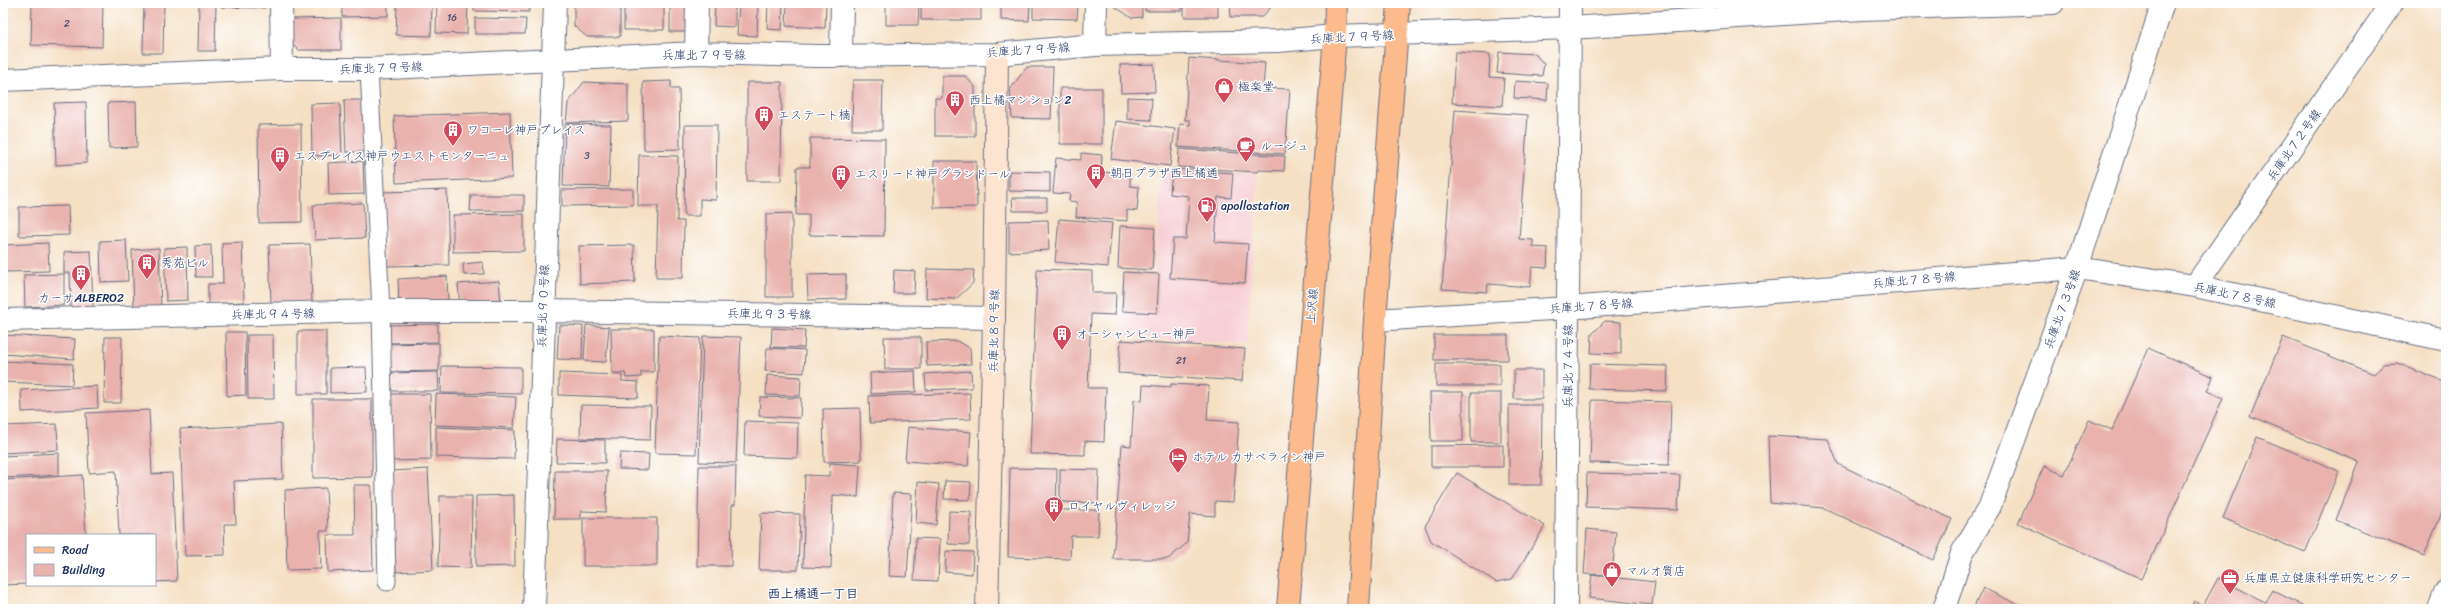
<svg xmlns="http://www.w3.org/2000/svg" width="2449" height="612" font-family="Sriracha,'Klee One',sans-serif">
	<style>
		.built { fill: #f7cfd5 }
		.building { fill: #e9b2ad }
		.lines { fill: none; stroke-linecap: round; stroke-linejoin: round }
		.lane-casing { stroke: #676d82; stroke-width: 19 }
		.street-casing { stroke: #676d82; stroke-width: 24 }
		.secondary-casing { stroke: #676d82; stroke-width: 24 }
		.primary-casing { stroke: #676d82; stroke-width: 24 }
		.lane { stroke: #fff; stroke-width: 17 }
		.street { stroke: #fff; stroke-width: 22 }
		.secondary { stroke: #fde4d1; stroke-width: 22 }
		.primary { stroke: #fbbb8d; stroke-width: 22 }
		.labels { text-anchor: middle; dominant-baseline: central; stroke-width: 3; stroke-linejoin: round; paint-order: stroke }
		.number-label { font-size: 10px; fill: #4e5072 }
		.street-label { font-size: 12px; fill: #1b2f5e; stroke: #fff }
		.poi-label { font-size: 12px; fill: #1b2f5e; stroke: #fff; text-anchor: start }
		.neighbourhood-label { font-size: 13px; font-weight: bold; fill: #1b2f5e; stroke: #fff }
	</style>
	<rect width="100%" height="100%" fill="#fff"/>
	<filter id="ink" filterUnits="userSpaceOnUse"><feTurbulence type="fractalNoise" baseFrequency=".025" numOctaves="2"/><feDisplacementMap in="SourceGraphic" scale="8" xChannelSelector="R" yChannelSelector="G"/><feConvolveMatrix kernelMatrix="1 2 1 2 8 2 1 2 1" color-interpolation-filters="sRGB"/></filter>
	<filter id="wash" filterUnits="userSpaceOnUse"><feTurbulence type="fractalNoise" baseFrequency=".012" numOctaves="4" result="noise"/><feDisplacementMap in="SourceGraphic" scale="16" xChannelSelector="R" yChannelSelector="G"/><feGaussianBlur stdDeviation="0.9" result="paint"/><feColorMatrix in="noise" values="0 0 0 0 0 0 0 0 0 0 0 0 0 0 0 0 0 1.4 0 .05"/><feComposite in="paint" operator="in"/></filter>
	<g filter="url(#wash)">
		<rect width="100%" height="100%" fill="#f5e0c4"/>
		<path class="built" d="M1162,168L1258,174L1247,345L1120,336L1124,272L1155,274Z"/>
		<g id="blocks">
			<path class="building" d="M32,3H103L102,47L31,45Z
				M144,3H164L163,53H143Z
				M199,3H216L215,51H198Z
				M221,3H265V8L221,7Z
				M342,3H388V16L342,17Z
				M397,3H432L431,36L396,35Z
				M437,3H468L467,34L436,33Z
				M474,3H529V12L474,11Z
				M574,3H620V37H587L574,26Z
				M624,3H664V30H624Z
				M670,3H691V32H670Z
				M739,3H758L757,36L737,35Z
				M768,3H783L782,30L767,29Z
				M787,3H826L825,28L786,26Z
				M886,3H919L918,25H886Z
				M921,3H981V20H921Z
				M1001,3H1030L1029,21L1001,20Z
				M1033,3H1078L1077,19L1033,18Z
				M1114,3H1142V17L1132,18L1114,6Z
				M1145,3H1182V11H1145Z
				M1184,3H1218V17H1184Z
				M1231,3H1272V6L1262,17H1230Z
				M715,4L735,5V27L714,26Z
				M341,18V50H298L291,43V19Z
				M475,18L526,19L525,34H475Z
				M1455,52L1490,54L1489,77L1504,78L1502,106L1452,103Z
				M1499,52L1535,54L1544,64L1542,76L1497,73Z
				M1189,58L1265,63L1263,88L1290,89L1285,154L1178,147L1180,124L1190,125V120H1185Z
				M1154,64L1155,92L1121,93L1120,65Z
				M1027,67H1053L1051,119L1012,118L1010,89Z
				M942,76H965L975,87V136H935V98H942Z
				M853,80H883L882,130H852Z
				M671,81V89H679L680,149L644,150L643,82Z
				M1515,81L1548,83L1547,100L1514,98Z
				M584,82L628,84V121L566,123L568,103Z
				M747,82H782L781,181H747Z
				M1060,88H1102V144H1060Z
				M1127,97L1152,98L1151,120L1127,119Z
				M344,100H363L365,152H346Z
				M86,102L87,163L56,165L54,103Z
				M136,102L137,147L109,148L108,103Z
				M340,103L342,155L312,156L311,104Z
				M1455,110L1528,115L1519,239L1533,240V247L1548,248L1547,268L1532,267L1530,287L1488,284L1487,292L1442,289Z
				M510,112L512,178L396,183L394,116Z
				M1116,121L1175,129L1170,166L1111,159Z
				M301,124L302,222L259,223L258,125Z
				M565,124L611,125L609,187L563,186Z
				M685,125H717L716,200L700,199V216H684Z
				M810,138L885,139L884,236L809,235V215H796L797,167H810Z
				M1179,149L1285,156L1284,171L1258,170L1257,172L1178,167Z
				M1081,153L1102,155L1101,172L1130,174V186L1139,187L1137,211L1127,210V221L1076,217L1077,202L1069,201L1070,194L1053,193L1056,158L1081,160Z
				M639,155L678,156L677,221H684L683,278H656L658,206H638Z
				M363,161L364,194L329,195L328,163Z
				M934,161H976L977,207L934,208Z
				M1172,169L1233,173L1231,198L1218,197L1215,242L1248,244L1245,283L1170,278L1173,239H1186L1189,196L1170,194Z
				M1009,171L1050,172V192L1009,191Z
				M633,189V205L562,206V190Z
				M447,190L449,265L386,266L384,192Z
				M471,195H524V211H470Z
				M1012,198H1047V211H1013Z
				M363,203L365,238L315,240L313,205Z
				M68,206L69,235L19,236V207Z
				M792,213V297H766V214Z
				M524,214V251L453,252V215Z
				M1059,219L1112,223L1108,267L1055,262Z
				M1048,220L1049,250L1009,252V221Z
				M1120,226L1155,228L1152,270L1118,268Z
				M126,240L128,281L101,282L100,241Z
				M242,242L244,302L208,304V284H223L222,243Z
				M48,243L49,271L5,272L4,245Z
				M310,244L312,302L271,303L269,245Z
				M211,245L212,277H196L195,246Z
				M634,245L635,282L580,284L579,246Z
				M187,247L188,300L166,301L164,248Z
				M159,248L161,310H134L132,250Z
				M91,251L93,308L71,309L70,273H64V252Z
				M483,262L484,274L464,275L463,264Z
				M927,269L974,270L973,283L956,299L926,298Z
				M1037,269L1092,271V293H1116L1115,315L1091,314L1088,388H1106L1104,442L1085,441V455L1030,454Z
				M894,270L915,271L914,293H893Z
				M1124,272L1159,274L1157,313L1122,311Z
				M64,274V305L25,307L24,275Z
				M846,274V299L808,300L807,275Z
				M447,276L448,302L399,305L398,279Z
				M499,281L501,304L460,307L458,284Z
				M1605,321L1621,322V354L1591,353L1592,334Z
				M438,324V342L384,343V325Z
				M559,325L583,326L582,360L557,359Z
				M586,325L609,327L606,362L584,361Z
				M772,328L805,330L804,348L771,347Z
				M611,329H654V372H641V377L626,378L625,373H612Z
				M298,331H326V394H298Z
				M226,332H245L246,395L227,396Z
				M3,335L75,339L74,359L3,354Z
				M247,335H273L274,399H248Z
				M1434,335H1508V360H1434Z
				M659,336L700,338L696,454L655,453Z
				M703,336L741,337L736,463L699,462Z
				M105,337H122L121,403H104Z
				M884,337H921V369H885Z
				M2283,337L2374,374L2383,364L2397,363L2446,383V503L2424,556L2336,520L2359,462L2250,417Z
				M1121,340L1245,349L1242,381L1118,373Z
				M957,341L970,348L971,364L927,366L926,342Z
				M439,343V371L385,372L384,344Z
				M767,348L805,350L804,373L765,371Z
				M2148,348L2213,377L2207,391L2223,398L2142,579L2018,523L2044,466L2064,475L2089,420L2112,430Z
				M3,361L73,364L72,385L3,382Z
				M1436,364H1500V386H1436Z
				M1590,364L1668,366L1667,391L1589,389Z
				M442,366L521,367V394L441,393Z
				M366,367L367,392L330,393V368Z
				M1514,370H1542V399H1514Z
				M915,371L916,392L871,394L870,373Z
				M971,371L972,388L926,390L925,374Z
				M438,372L439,391H387V373Z
				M559,373L622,375V381L638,382V398L559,395Z
				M767,375L801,377L800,396L766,395Z
				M1171,384L1209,386L1207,420L1239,422L1233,502L1215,501V516L1190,514L1187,543L1168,559H1113L1122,445L1131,446L1134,400L1142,401L1143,385L1171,387Z
				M97,386L98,408L22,412L21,390Z
				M1430,392H1463V441H1431Z
				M970,393L971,419L870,423L869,396Z
				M1471,393H1501V442H1471Z
				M391,394H430L431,460L392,461Z
				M436,394L516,397L514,428L435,425Z
				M760,397L801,398L800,418L759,416Z
				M313,399H372V477L313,478Z
				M1592,400L1671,402L1669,465L1590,463Z
				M581,405L651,406L650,440L580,438Z
				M1509,405H1542L1541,485H1509Z
				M860,408L861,461L824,462L823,409Z
				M149,410L152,474L172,473L177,581L155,582V535H119L116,471L89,473L86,413Z
				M745,421L798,423L797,458L744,456Z
				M57,424L58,450L3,453V426Z
				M281,424L283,479L234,481L236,524H224L225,555L185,556L180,429Z
				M436,427L515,430L514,459L436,457Z
				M908,427L971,432L968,466L905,461Z
				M1768,436L1828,439L1838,464L1952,519L1933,560L1824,508L1770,503Z
				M2257,437L2339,471L2305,553L2223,518Z
				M557,439L605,440V463L556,462Z
				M1503,445V467H1431V446Z
				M59,453V475L3,478V456Z
				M620,453L649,454L648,470L619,469Z
				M830,463L860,465L858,497L833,495L831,568L803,567L805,475L829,476Z
				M699,466H736L735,505H732L731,566H697Z
				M1010,468L1057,469L1056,510H1099L1098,536H1071L1070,559L1008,557Z
				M428,469L433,570L396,572L392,471Z
				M1060,469L1099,470L1098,503L1060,502Z
				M555,471H607L606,512L581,511V519H554Z
				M1457,473L1545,526L1512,579L1496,582L1431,541L1425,526Z
				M1587,473L1680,475L1678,510L1586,507Z
				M82,475L86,535H27V584L3,585V480Z
				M945,481L971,482L970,500L944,499Z
				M918,482L939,484L936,525L916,523Z
				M354,485H371L373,570L328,572L327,535H355Z
				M326,488L328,531H320L321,569L287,570L285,490Z
				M893,493L912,494L907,577L889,576Z
				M514,495L515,566L476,567V496Z
				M440,496H472L471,568L438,567Z
				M949,511L971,512L969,545L948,544Z
				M761,513L800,514L798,570H759Z
				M583,518H657V566H583Z
				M1587,529L1616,532L1612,575L1584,574Z
				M916,538L940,539L938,581L914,580Z
				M946,551L973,552L972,574L945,572Z
				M1592,575L1655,582L1652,605L1589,598Z
				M2218,578L2265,602L2272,590L2303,606L2301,609H2190L2194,601L2203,606Z
				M1983,588L2028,609H1973Z"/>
		</g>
	</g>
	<g filter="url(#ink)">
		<use href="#blocks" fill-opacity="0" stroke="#676d82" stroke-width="1"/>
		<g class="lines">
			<g class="lane-casing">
				<path id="lane" d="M369,69L381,311L387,582"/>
			</g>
			<g class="street-casing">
				<path id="street" d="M281,3L282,69
					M1095,45L1096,3
					M696,53L697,3
					M841,56L842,3
					M3,80L282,69H369L696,53L817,56L997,54L1095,45L1278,41L1335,36L1571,28L1862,9L2053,3
					M2195,286L2392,3
					M3,320L381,311H543L994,318
					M1375,320L1568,308L2077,268L2195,286L2446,340
					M534,609L555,3
					M1566,609L1570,3
					M1944,609L1962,553L1990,506L2077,268L2163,3
					M2439,609L2446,591"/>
			</g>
			<g class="secondary-casing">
				<path id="secondary" d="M987,609L994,318L997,54"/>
			</g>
			<g class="primary-casing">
				<path id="primary" d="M1288,609L1335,36L1336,3
					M1358,609L1375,320L1399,3"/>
			</g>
			<use href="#lane" class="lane"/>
			<use href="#street" class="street"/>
			<use href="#secondary" class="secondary"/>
			<use href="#primary" class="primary"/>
		</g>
	</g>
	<defs>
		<g id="shop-pin" transform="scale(1)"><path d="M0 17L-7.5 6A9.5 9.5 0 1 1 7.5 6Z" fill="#d1495b" stroke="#fff"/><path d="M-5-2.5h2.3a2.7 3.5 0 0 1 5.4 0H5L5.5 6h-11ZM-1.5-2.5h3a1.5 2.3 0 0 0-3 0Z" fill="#fff"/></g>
		<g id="building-pin" transform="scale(1)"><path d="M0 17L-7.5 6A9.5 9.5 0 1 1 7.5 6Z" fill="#d1495b" stroke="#fff"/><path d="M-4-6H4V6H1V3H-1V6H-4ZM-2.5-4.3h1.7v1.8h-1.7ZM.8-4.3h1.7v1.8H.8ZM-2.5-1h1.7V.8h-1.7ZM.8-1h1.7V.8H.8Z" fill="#fff"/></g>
		<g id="cafe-pin" transform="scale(1)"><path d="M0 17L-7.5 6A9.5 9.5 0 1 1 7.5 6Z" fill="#d1495b" stroke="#fff"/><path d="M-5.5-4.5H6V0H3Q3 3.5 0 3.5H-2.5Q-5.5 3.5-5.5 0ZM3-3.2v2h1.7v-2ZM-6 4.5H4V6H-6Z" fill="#fff"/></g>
		<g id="fuel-pin" transform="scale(1)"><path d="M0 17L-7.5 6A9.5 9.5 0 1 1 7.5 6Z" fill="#d1495b" stroke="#fff"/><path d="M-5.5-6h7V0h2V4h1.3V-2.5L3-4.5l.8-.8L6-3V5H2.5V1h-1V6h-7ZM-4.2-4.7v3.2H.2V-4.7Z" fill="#fff"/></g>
		<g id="hotel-pin" transform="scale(1)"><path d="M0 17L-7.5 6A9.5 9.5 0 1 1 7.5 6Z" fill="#d1495b" stroke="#fff"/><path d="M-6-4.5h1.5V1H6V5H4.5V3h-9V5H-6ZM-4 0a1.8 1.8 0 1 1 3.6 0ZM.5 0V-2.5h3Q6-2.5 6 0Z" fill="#fff"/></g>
		<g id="office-pin" transform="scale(1)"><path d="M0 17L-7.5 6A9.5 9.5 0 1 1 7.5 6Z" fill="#d1495b" stroke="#fff"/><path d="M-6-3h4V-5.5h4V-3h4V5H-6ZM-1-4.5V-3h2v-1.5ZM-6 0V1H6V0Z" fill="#fff"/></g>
	</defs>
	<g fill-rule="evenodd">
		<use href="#shop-pin" x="1224" y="87"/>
		<use href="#building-pin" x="955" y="100"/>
		<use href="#building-pin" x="764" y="115"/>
		<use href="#building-pin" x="453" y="130"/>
		<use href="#cafe-pin" x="1246" y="146"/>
		<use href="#building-pin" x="280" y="156"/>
		<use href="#building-pin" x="1096" y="173"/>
		<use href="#building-pin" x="841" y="174"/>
		<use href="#fuel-pin" x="1207" y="206"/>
		<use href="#building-pin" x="147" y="263"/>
		<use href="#building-pin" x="81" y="274"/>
		<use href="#building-pin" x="1062" y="334"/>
		<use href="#hotel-pin" x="1178" y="457"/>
		<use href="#building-pin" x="1054" y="506"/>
		<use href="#shop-pin" x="1612" y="571"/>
		<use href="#office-pin" x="2230" y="578"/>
	</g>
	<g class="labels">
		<g class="number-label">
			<text x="452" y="18">16</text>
			<text x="67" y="24">2</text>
			<text x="587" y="156">3</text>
			<text x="1181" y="361">21</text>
		</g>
		<g class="street-label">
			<text transform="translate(1352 37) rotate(-3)">兵庫北７９号線</text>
			<text transform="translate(1028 50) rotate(-4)">兵庫北７９号線</text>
			<text x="704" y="55">兵庫北７９号線</text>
			<text transform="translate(381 68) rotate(-2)">兵庫北７９号線</text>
			<text transform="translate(2294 145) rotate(-55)">兵庫北７２号線</text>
			<text transform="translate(1914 280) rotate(-5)">兵庫北７８号線</text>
			<text transform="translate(2235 295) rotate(12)">兵庫北７８号線</text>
			<text transform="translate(543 306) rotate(-88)">兵庫北９０号線</text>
			<text transform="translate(1312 306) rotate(-85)">上沢線</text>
			<text transform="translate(1591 306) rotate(-4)">兵庫北７８号線</text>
			<text transform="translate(2062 309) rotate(-70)">兵庫北７３号線</text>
			<text transform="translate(273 314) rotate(-1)">兵庫北９４号線</text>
			<text transform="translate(769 314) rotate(1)">兵庫北９３号線</text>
			<text transform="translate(994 331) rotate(-89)">兵庫北８９号線</text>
			<text transform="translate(1568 366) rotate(-90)">兵庫北７４号線</text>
		</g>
		<g class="poi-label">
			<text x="1238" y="87">極楽堂</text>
			<text x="969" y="100">西上橘マンション2</text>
			<text x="778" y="115">エステート楠</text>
			<text x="467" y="130">ワコーレ神戸プレイス</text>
			<text x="1260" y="146">ルージュ</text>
			<text x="294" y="156">エスプレイス神戸ウエストモンターニュ</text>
			<text x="1110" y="173">朝日プラザ西上橘通</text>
			<text x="855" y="174">エスリード神戸グランドール</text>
			<text x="1221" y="206">apollostation</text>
			<text x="161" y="263">秀苑ビル</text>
			<text x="81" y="298" text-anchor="middle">カーサALBERO2</text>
			<text x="1076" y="334">オーシャンビュー神戸</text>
			<text x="1192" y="457">ホテル カサベライン神戸</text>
			<text x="1068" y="506">ロイヤルヴィレッジ</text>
			<text x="1626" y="571">マルオ質店</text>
			<text x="2244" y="578">兵庫県立健康科学研究センター</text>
		</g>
		<g class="neighbourhood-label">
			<text x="813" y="593">西上橘通一丁目</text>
		</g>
	</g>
	<rect width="2449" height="612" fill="none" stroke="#fff" stroke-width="16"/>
	<rect x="26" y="534" width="130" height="52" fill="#ffffff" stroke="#a4acbf"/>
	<rect x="34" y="547" width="20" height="6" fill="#fbbb8d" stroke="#a4acbf"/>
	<text x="62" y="554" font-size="12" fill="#1b2f5e">Road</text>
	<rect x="34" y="564" width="20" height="12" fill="#e9b2ad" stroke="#a4acbf"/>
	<text x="62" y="574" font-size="12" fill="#1b2f5e">Building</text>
</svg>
